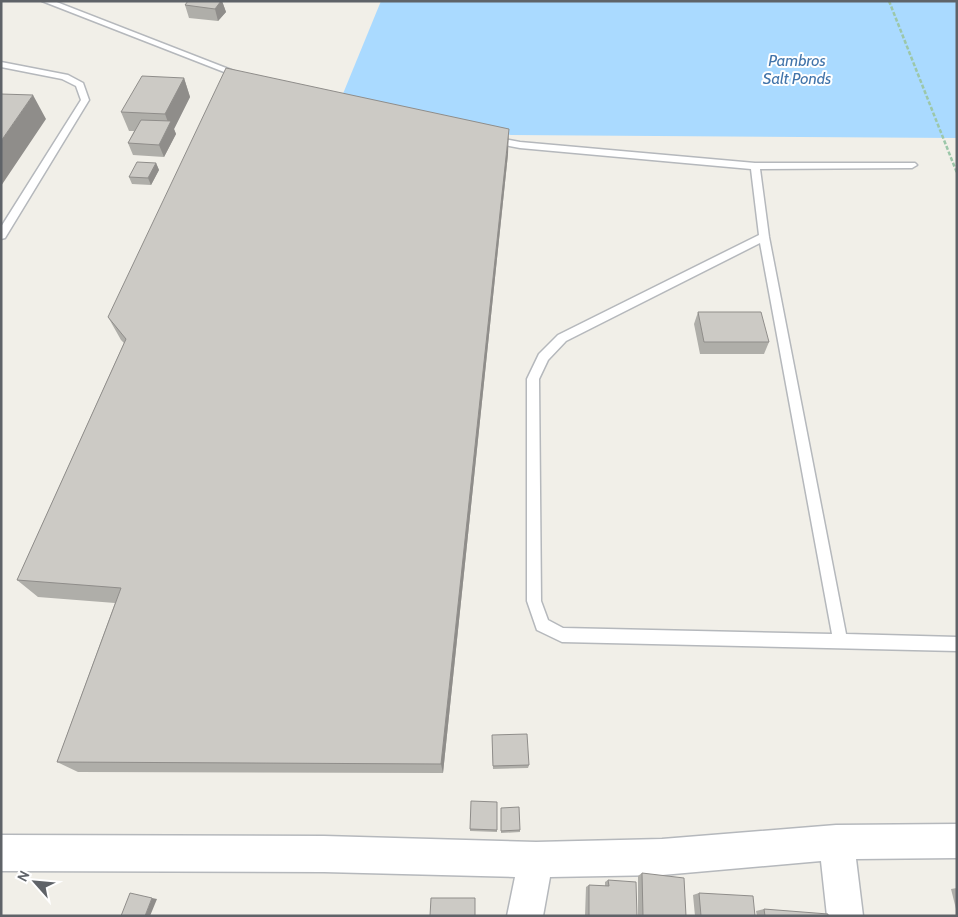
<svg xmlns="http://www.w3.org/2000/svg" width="958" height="917" font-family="Cabin,sans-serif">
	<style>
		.water { fill: #aadaff }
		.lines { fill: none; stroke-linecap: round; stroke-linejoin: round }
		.lane-casing { stroke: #b5b8bc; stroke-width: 3 }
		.street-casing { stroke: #b5b8bc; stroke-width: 3 }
		.path { stroke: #9cc7a9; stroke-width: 2.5; stroke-dasharray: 4 2; stroke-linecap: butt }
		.lane { fill: #fff; fill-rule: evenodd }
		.street { fill: #fff; fill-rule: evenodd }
		.wall { fill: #afaea9 }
		.shaded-wall { fill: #8f8d8a }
		.building { fill: #cccac5; stroke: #8f8d8a }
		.labels { text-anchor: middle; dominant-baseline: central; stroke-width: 4; stroke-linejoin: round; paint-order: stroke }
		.far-water-label { font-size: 16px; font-style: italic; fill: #4174aa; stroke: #fff }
	</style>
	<rect width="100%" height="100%" fill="#f1efe8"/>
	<path class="water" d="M381,1H957V138L511,135L340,101Z"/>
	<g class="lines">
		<g class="lane-casing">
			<path id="lane" d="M42,1H54L244,75L237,77Z
				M1,62L68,75L83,83L89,100L5,238L1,239V227L81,100L76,86L62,79L1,67Z
				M492,137L520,142L755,163H915L917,165L912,168L760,169L769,237L846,634L957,637V651L562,642L537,630L527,601V379L539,354L558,335L759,235L751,169L520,148L489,142V138ZM760,243L832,634L563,628L548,620L541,601L539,379L548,360L566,341Z"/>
		</g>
		<g class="street-casing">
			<path id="street" d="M957,824V858L856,859L863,916H827L821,861L662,875L550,877L543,916H507L515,877L324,872L1,871V835L324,836L536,842L662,839L836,825Z"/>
		</g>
		<path class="path" d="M889,1L957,173"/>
		<use href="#lane" class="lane"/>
		<use href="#street" class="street"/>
	</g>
	<path class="wall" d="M222,1L226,12L218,21L189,18L185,5Z
		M184,78L190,97L174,129L176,134L164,157L133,155L128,143L134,131H129L121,112Z
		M508,154L443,773L78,772L57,762L115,603L38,597L17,580L124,343L121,340L108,317Z
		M156,163L159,170L151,185L132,184L129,177Z
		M698,312L769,342L764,354H700L694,324Z
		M492,735L529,765L528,768L493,769Z
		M497,802V832L470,831V829Z
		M501,810L520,830V832L501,833Z
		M642,873L686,916H638V876Z
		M608,880L637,916H585L586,887L589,885L605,886V882Z
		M957,888V913L951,889Z
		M699,893L755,916H695L693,895Z
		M764,909L828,916H757L756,911Z"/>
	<path class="shaded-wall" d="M221,1H222L226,12L218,21L215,9Z
		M184,78L190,97L174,129L176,134L164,157L159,145L169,125L165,114Z
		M33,95L46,119L1,186V141Z
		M509,129L508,154L443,773L441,764Z
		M156,163L159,170L151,185L148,178Z
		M152,898L157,899L150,916H145Z"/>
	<path class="building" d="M188,1H221L215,9L185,5Z
		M226,68L509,129L441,764L57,762L121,588L17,580L126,339L108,317Z
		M142,76L184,78L165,114L121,112Z
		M1,94L33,95L1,141Z
		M141,120L171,121L159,145L128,143Z
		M137,162L156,163L148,178L129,177Z
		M698,312H761L769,342H704Z
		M527,734L529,765L493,766L492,735Z
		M471,801L497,802V830L470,829Z
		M519,807L520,830L501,831V808Z
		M642,873L684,878L686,916H643Z
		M608,880L636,882L637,916H589V885L609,886Z
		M130,893L152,898L145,916H121Z
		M699,893L753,896L755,916H701Z
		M431,898H475V916H430Z
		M764,909L828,914V916H765Z"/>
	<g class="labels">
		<g class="far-water-label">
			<text x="797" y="60">Pambros<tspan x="797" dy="18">Salt Ponds</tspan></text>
		</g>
	</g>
	<rect width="958" height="917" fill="none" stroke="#5f6368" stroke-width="5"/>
	<g transform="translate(35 882) rotate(297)" stroke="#ffffff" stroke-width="4" paint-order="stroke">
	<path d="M0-4L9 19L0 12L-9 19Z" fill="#5f6368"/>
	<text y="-8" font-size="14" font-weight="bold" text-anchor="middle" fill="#5f6368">N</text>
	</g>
</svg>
